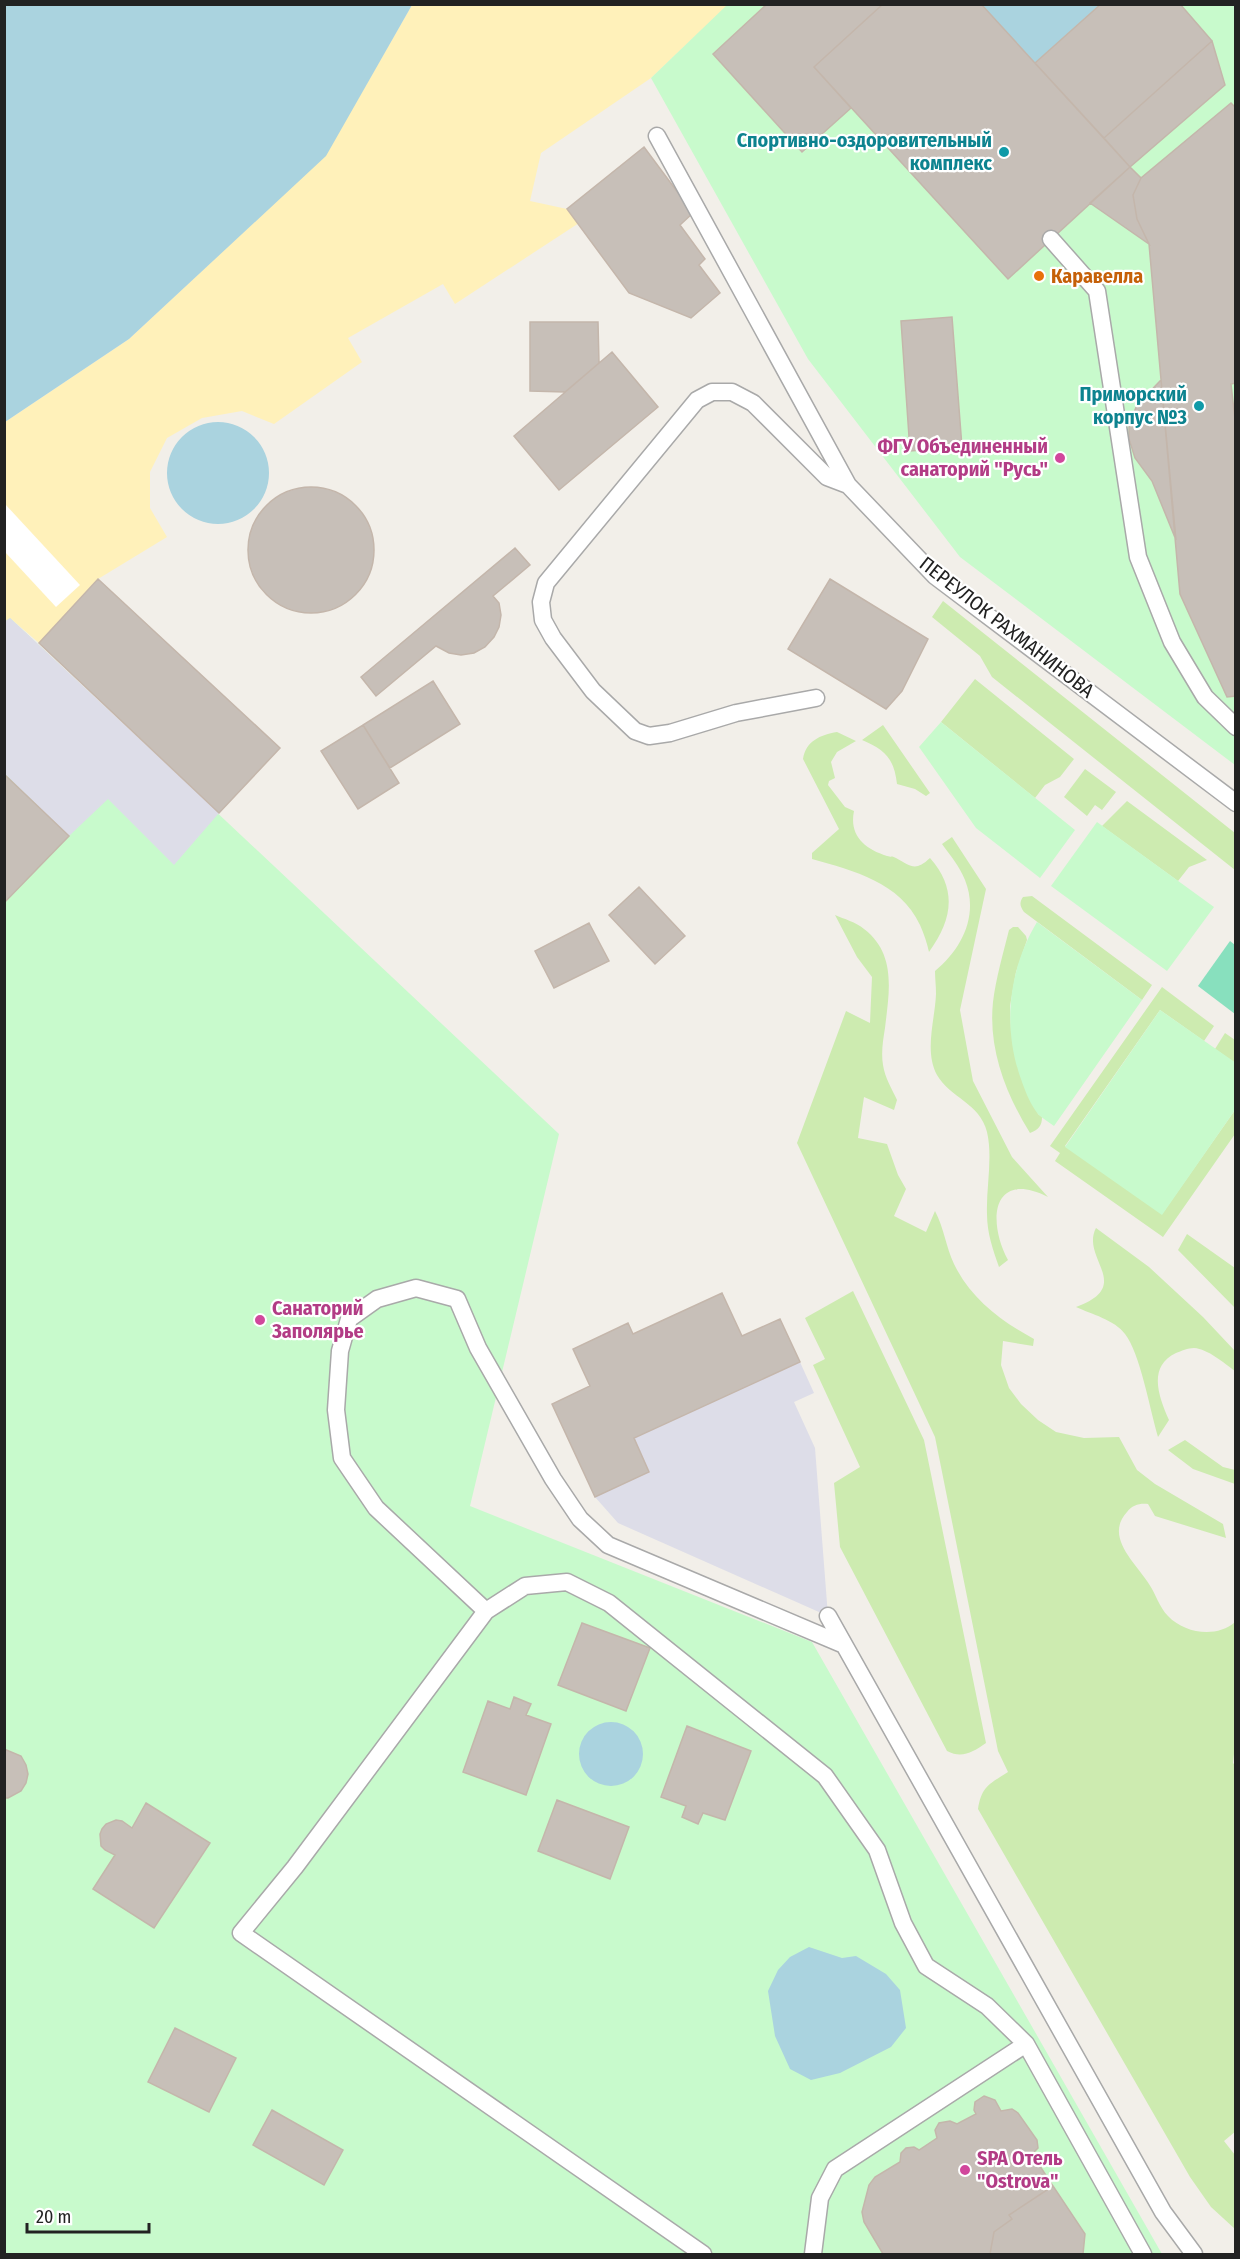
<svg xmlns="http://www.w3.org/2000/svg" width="1240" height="2259" font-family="'Fira Sans Condensed',sans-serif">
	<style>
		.grass { fill: #cdebb0 }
		.sand { fill: #fff1ba }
		.park { fill: #c8facc }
		.pitch { fill: #88e0be }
		.plaza { fill: #dddde8 }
		.water { fill: #aad3df }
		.pier { fill: #fff }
		.building { fill: #c7bfb8; stroke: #c4b6ab; stroke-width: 1.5 }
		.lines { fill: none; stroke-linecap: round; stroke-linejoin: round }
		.service-casing { stroke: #a9a9a9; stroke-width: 19 }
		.service { stroke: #fff; stroke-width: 16 }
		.culture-dot { fill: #0f9aa8; stroke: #fff; stroke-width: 2 }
		.food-dot { fill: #e8710a; stroke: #fff; stroke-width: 2 }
		.hotel-dot { fill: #d1479c; stroke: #fff; stroke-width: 2 }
		.labels { text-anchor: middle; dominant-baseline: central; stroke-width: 4.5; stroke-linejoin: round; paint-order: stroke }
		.culture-label { font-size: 20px; font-weight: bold; fill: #0d838f; stroke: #fff; text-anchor: end }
		.food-label { font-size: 20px; font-weight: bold; fill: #c56008; stroke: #fff; text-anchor: start }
		.hotel-label { font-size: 20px; font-weight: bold; fill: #b23c85; stroke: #fff; text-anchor: start }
		.street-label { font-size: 20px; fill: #222; stroke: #fff }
	</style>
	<rect width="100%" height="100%" fill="#f2efe9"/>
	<path class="grass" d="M943,601L1235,833V870L992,677L980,656L932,617Z
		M975,679L1074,759L1060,777L1045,785L1035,798L941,722Z
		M883,725L930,793L926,796L915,789L897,784C894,758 885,750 862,740Z
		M837,732L856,741L837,752L831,762L835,778L829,781L828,785L845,807L854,811C849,835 864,849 887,856C894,858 889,855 896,858C911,866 915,872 930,858C958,890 952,920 929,952C927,943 924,934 920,925C900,882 854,871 812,859V853L839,829L803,759C806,741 820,735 837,732Z
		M1085,769L1116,792L1102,810L1095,805L1087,816L1064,797Z
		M1127,801L1207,860L1189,867L1178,881L1102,826Z
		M952,837L986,889L960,1010L973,1081L1012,1157L1048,1197C992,1169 987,1221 1008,1260L999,1267C993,1250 987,1233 987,1214C986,1187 993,1158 987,1132C980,1103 950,1098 937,1075C924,1051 935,1020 936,994C936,986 935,978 935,971C962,949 979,915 965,880C960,867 950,855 942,844Z
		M1032,896L1152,985L1142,1000L1024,912C1020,906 1019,903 1023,897Z
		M835,915C844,919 856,922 864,929C897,954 889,993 885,1028C883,1040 881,1053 883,1065C885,1078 892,1089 897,1100L894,1110L864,1097L858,1138L887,1144L898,1175L906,1189L894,1216L926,1232L935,1211C944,1228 946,1247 954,1264C971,1299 1001,1321 1034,1339L1033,1346L1003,1341L1001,1365L1009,1388L1021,1404L1038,1420L1056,1432L1084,1438L1119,1437L1137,1470L1155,1484L1223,1524L1226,1538L1155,1516L1148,1504C1140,1503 1132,1505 1127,1512C1104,1537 1136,1563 1149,1584C1156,1594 1159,1607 1168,1616C1185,1634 1217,1638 1235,1622L1236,1736L1233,1763L1236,1766V2131L1224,2141L1235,2155V2229L1211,2207L1190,2177L978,1809C982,1785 990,1784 1008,1772L998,1751L935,1437L797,1143L846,1011L870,1023L872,977L857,957Z
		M1013,927H1018L1026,936L1027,940L1016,972L1010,1006L1011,1031L1038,1114L1042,1117C1042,1126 1038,1130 1030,1133C1006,1094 988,1049 993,1002C996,978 1003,954 1009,930Z
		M1162,987L1214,1026L1204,1041L1160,1010L1065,1146L1162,1214L1235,1110V1134L1163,1237L1055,1161L1060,1153L1050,1146Z
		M1225,1033L1235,1040V1063L1215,1049Z
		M1096,1228L1149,1267L1203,1317L1235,1351V1371C1224,1363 1208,1349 1194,1348C1188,1348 1181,1351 1176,1353C1147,1367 1159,1397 1169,1420L1158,1437C1150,1410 1140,1353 1125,1334C1115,1320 1091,1314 1076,1307C1135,1286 1080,1258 1096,1228Z
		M1187,1234L1235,1268V1308L1178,1250Z
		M853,1291L924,1440L986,1743C973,1752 962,1759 947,1751L840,1547L834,1483L860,1467L813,1365L825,1359L805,1318Z
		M1185,1440L1223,1467L1235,1470V1484L1193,1469L1168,1450Z"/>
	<path class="sand" d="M412,5H728L651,78L541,153L530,201L567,209L579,223L455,304L443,284L348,338L362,362L274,424L242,411L202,418L167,438L150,472V508L167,537L98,579L39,643L10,618L5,622V422L129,339L325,156Z"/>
	<path class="park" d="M727,5H1235V765L960,557L808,359L651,78Z
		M10,618L559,1134L470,1506L812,1642L1162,2254H5L4,622Z
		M941,722L1075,830L1040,878L976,828L919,747Z
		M1097,822L1214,907L1167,971L1051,886Z
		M1037,922L1142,1000L1054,1126C1049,1122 1043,1119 1039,1115C1031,1106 1026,1093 1022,1082C1002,1029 1008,970 1037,922Z
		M1160,1010L1236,1063L1235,1110L1162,1215L1065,1147Z"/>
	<path class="pitch" d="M1230,941L1235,945V1014L1198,986Z"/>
	<path class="plaza" d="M10,618L219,813L174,865L108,799L69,836L5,774L4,622Z
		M800,1362L814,1393L794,1402L815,1448L828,1616L618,1523L595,1497L649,1472L634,1438Z"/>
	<path class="water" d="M5,4L412,5L326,156L129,339L5,422Z
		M981,5H1101L1035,63Z
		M167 473a51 51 0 1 1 102 0a51 51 0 1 1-102 0Z
		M579 1754a32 32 0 1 1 64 0a32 32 0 1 1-64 0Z
		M809,1947L842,1958L856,1956L886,1974L900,1990L906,2028L891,2047L840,2073L811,2080L790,2069L775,2036L768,1991L778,1970L790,1957Z"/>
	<path class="pier" d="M5,504L80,585L56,607L5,552Z"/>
	<path class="building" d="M767,4H883L814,67L851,108L802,152L713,54Z
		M883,4H981L1130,167L1008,279L814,67Z
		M1101,4H1180L1212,41L1104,138L1035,63Z
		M1212,41L1225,85L1130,167L1104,138Z
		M1231,103L1236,108V383L1231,384L1236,428V696L1227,697L1180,594L1149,244L1137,219L1133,195L1141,178Z
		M644,147L693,213L680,225L705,259L699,265L720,293L691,318L629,293L567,209Z
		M1130,167L1141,178L1133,195L1137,219L1149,244L1090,203Z
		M952,317L962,447L910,451L901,321Z
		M530,322H598L599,363L565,392L530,391Z
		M612,352L658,407L559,490L514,436Z
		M1161,380L1176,540L1152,481L1135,458L1129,439V425L1137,405Z
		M248 550a63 63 0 1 1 126 0a63 63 0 1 1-126 0Z
		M515,548L530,565L493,596L499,603L501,615L499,627L494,637L485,647L474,653L461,655L449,653L436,646L376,696L361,677Z
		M98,579L280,748L219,813L39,643Z
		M830,579L928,639L902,691L886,709L788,649Z
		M433,681L460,724L390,768L363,725Z
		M363,725L399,783L358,809L321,751Z
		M4,774L69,836L4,903Z
		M639,887L685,936L655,964L609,915Z
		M589,923L609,961L554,988L535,951Z
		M722,1293L742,1336L780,1319L800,1362L634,1438L649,1472L595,1497L552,1404L590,1386L573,1349L628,1323L633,1334Z
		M582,1623L650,1648L626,1711L558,1685Z
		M514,1697L531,1704L526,1715L551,1724L526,1795L463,1772L488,1701L510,1709Z
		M687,1726L751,1751L725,1820L703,1813L698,1824L682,1817L686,1806L661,1797Z
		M4,1749L21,1756L26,1765L28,1774L26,1783L21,1791L8,1798H4Z
		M557,1800L629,1827L610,1879L538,1851Z
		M146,1803L210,1843L154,1928L93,1889L115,1855L105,1850L101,1846L100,1834L102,1829L106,1824L116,1820L122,1821L132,1828Z
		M175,2028L236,2058L209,2112L148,2082Z
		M984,2096L995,2100L1001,2111L1012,2109L1018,2113L1037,2140L1038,2148L1032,2154L1053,2186L1009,2215L1012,2219L994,2232L990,2254H883L864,2222L862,2212L869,2185L875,2177L900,2162L901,2153L906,2148L914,2147L919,2150L937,2138L935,2130L939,2123L950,2121L957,2124L976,2114L974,2110L975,2102Z
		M272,2110L343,2150L324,2185L253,2145Z
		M1053,2186L1085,2234L1083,2254H990L994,2232L1012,2219L1009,2215Z"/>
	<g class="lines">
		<g class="service-casing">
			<path id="service" d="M657,136L848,485L935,576L1236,803
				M1051,239L1097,291L1138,557L1172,642L1205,697L1236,727
				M816,698L736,713L670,733L649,736L635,731L593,691L553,638L543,620L541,602L546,583L697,400L712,392H732L753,403L827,477L848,485
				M486,1611L376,1508L342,1458L336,1410L340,1351L349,1319L377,1299L416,1288L457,1299L478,1348L553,1479L580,1519L608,1545L844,1645
				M828,1616L1163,2212L1194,2254
				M703,2254L241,1933L295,1867L486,1611L525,1586L567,1582L609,1603L825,1776L877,1850L903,1923L926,1966L987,2006L1026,2044L1143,2254
				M813,2254L820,2198L835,2169L1026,2044"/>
		</g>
		<use href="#service" class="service"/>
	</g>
	<g class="culture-dot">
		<circle cx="1004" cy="152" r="6"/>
		<circle cx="1199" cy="406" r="6"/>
	</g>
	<circle class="food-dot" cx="1039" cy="276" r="6"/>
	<g class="hotel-dot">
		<circle cx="1060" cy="458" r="6"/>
		<circle cx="260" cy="1320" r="6"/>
		<circle cx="965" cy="2170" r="6"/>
	</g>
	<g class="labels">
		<g class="culture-label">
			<text x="992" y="140">Спортивно-оздоровительный<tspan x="992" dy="23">комплекс</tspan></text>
			<text x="1187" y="394">Приморский<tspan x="1187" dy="23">корпус №3</tspan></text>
		</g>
		<g class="food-label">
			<text x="1051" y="276">Каравелла</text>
		</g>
		<g class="hotel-label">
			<text x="1048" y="446" text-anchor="end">ФГУ Объединенный<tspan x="1048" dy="23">санаторий "Русь"</tspan></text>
			<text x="272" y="1308">Санаторий<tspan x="272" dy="23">Заполярье</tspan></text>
			<text x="977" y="2158">SPA Отель<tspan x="977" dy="23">"Ostrova"</tspan></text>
		</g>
		<g class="street-label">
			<text transform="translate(1007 627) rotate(38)">ПЕРЕУЛОК РАХМАНИНОВА</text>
		</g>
	</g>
	<rect width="1240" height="2259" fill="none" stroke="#222222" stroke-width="12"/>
	<path d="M27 2223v9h122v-9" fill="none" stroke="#222222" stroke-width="3"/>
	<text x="36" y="2223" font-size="18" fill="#222222" stroke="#ffffff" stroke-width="4.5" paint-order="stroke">20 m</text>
</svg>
